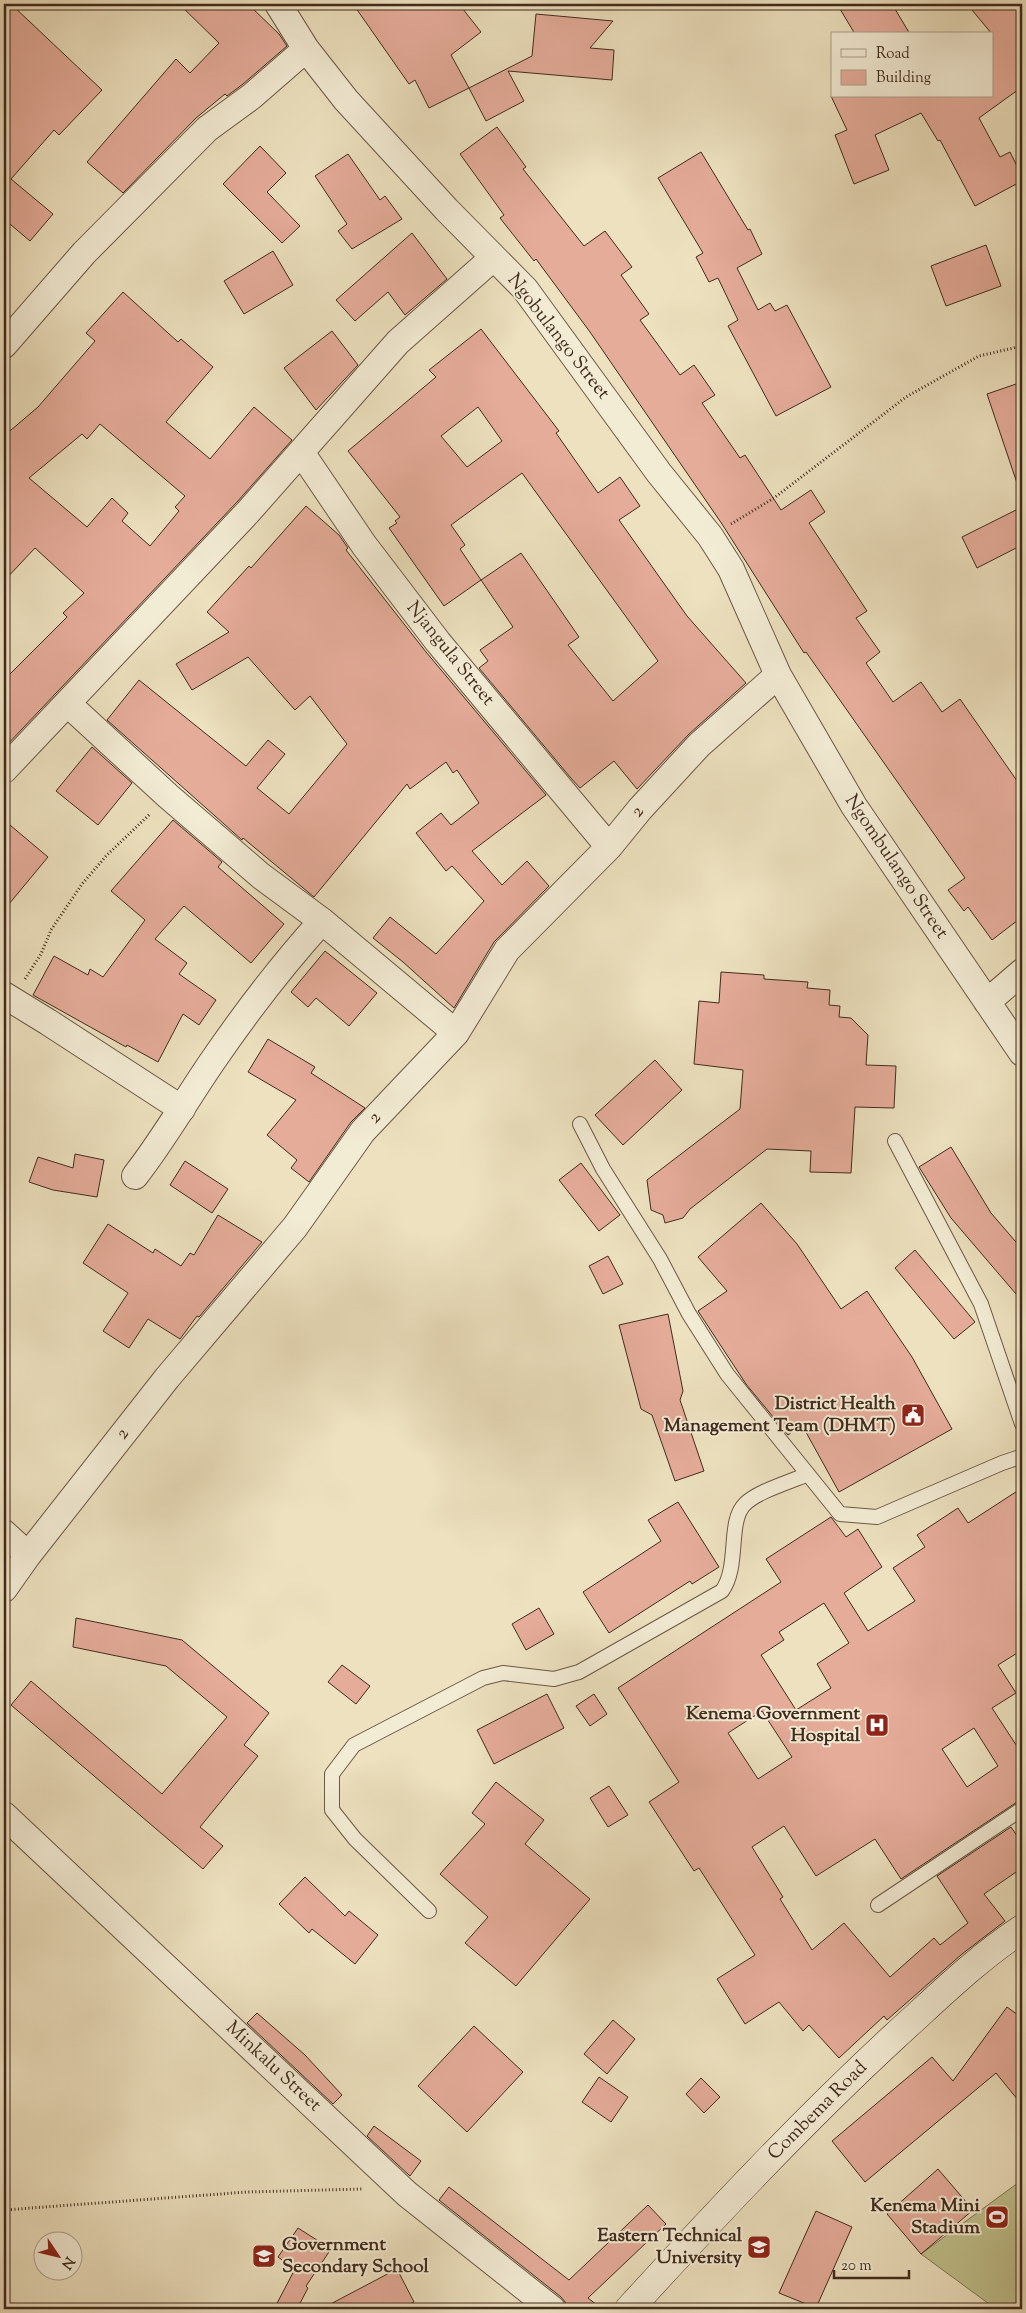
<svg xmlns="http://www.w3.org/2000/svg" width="1026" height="2313" font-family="'Sorts Mill Goudy',serif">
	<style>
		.pitch { fill: #c0c18c; stroke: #807655 }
		.building { fill: #e5ac9a; stroke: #412b1e; fill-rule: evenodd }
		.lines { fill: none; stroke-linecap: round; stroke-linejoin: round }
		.lane-casing { stroke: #6c5846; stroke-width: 16 }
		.street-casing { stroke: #6c5846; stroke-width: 28 }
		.secondary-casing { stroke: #412b1e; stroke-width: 29 }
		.path { stroke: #412b1e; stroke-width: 3; stroke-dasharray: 1 2.5; stroke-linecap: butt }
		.lane { stroke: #f3ecd5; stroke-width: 14 }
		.street { stroke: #f3ecd5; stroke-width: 26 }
		.secondary { stroke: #f3ecd5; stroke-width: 28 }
		.labels { text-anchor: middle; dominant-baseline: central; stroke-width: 4; stroke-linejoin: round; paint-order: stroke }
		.street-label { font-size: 19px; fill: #412b1e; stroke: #f3ecd5 }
		.poi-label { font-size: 19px; font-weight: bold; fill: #412b1e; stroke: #f3ecd5; text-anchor: end }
	</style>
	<rect width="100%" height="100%" fill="#ede1bf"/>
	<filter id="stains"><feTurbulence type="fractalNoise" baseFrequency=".004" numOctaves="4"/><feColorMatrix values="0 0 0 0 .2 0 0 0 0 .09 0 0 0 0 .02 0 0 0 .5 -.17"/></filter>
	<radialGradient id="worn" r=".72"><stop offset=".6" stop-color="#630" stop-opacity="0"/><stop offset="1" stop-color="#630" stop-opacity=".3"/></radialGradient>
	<path class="pitch" d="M1022,2180V2309H996L921,2254Z"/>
	<path class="building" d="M4,4H11L102,90L59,135L54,130L11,179L53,214L30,241L4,219Z
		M179,4H248L279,34L287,46L243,84L227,96L225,94L196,118L123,193L87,162L176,59L190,73L219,43Z
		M353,4H459L481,32L451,55L469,88L429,108L415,80L409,84Z
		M837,4H892L910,34H855Z
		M967,4H1022V87L979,118L1000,157L1010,152L1022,176V181L975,206L940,140L938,141L921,113L875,135L889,170L854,184L835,135L847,130L831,96H992V34Z
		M536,14L613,21L590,48L614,50L612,80L508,71L524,101L486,121L469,88L532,56Z
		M497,127L526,167L523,169L584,246L605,231L632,267L621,275L649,314L640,320L680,375L694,365L715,395L702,403L740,458L745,455L781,510L811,490L825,512L809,523L867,611L856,618L880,652L866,663L893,702L921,682L942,712L960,699L1022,788V917L992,940L968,907L964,911L948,890L965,878L806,652L804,653L722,524L590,332L536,259L534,261L500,218L504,215L460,154Z
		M260,146L286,173L267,192L300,226L282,243L223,184Z
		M701,152L748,230L750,229L762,254L737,268L758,310L770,303L775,311L787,305L831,387L776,416L728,326L738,320L718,278L709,282L696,257L703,253L658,178Z
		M348,154L380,200L385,196L402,219L352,249L338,231L347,224L315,176Z
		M412,233L447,279L405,315L388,292L355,321L336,300Z
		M986,245L1001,286L946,306L931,266Z
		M273,251L293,285L244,314L224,281Z
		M123,292L178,342L181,339L213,367L166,422L210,459L254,407L292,440L237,502L4,748V680L67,617L63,613L84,593L35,548L4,581V436L38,407L95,341L86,333ZM100,424L185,496L175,507L179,511L150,546L122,521L128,513L112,498L87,527L29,478L82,434L87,439Z
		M481,329L559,431L556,433L598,493L620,477L640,506L619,520L687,616L746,683L689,734L637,789L614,761L580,788L570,777L479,668L488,661L480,650L513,627L481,580L444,606L389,528L397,523L395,521L400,517L348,451L436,377L429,370ZM478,407L502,441L467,467L441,436ZM522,473L658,661L613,701L568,645L579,637L521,553L481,580L460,549L465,545L451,525Z
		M332,331L358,365L316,410L284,368Z
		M1022,382V489H1019L987,394Z
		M306,506L339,535L348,548L346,550L426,652L546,795L472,851L502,885L527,861L549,886L494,942L454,1008L403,962L373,938L390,917L436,954L484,901L452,866L446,871L416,833L441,813L451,825L479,803L457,770L453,773L446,762L410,789L407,784L314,897L243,838L242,840L107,720L139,680L246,766L268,740L285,754L257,788L289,814L347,744L310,696L295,710L248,657L192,690L176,664L229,632L207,612L249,566L251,568Z
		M1022,507V545L977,568L962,537Z
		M92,747L132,783L98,825L56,791Z
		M4,820L48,857L4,910Z
		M173,820L222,862L218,867L284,924L251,963L184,906L155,939L187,963L179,974L216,1000L199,1025L183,1014L158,1062L127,1045L126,1047L33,995L54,956L88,975L90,969L103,977L145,920L111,891Z
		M325,951L377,993L349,1026L316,998L308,1007L291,992Z
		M721,972L764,975V979L808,982L807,988L830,990L829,1005L840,1006L839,1017L851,1018L868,1035L866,1065L896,1066L894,1108L855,1107L851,1173L810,1172L811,1151L767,1149L690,1209L683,1218L665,1223L663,1215L651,1210L647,1180L740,1109L743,1070L694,1064L699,1001L719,1003Z
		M268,1039L315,1067L311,1073L365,1108L351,1122L309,1182L291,1168L297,1160L267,1135L296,1100L248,1072Z
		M655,1060L682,1090L623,1145L595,1115Z
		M951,1147L991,1213L1022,1249V1301L951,1218L919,1167Z
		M75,1154L104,1160L97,1197L53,1190L29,1182L38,1157L73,1168Z
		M185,1161L228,1189L212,1213L170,1185Z
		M581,1163L620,1215L599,1231L559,1180Z
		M761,1203L797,1244L841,1309L867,1291L912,1357L952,1429L839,1492L802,1425L788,1435L746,1384L698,1311L727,1291L698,1257Z
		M218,1215L262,1242L199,1317L197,1316L180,1339L148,1319L129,1348L103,1331L128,1293L83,1263L108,1224L153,1253L155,1249L181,1266L190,1253L194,1255Z
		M915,1250L975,1322L954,1339L895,1268Z
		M608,1256L623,1284L603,1294L589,1266Z
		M668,1314L683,1391L680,1400L704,1471L675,1481L652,1415L641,1409L619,1325Z
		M1022,1488V1650L998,1665L1016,1693L992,1708L1022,1754V1800L1017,1802L901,1879L875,1839L816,1876L784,1826L752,1847L783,1897L780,1899L812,1950L844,1923L890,1977L934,1938L940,1945L968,1923L937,1876L1011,1827L1022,1843V1868L984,1894L1005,1921L962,1954L887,2020L884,2016L839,2058L809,2025L803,2031L779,2002L745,2024L717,1979L755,1955L699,1868L694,1871L649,1802L679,1782L618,1688L781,1582L766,1559L831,1517L846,1537L858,1529L882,1567L844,1593L868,1631L915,1601L893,1568L925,1547L917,1535L958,1508L968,1523ZM824,1603L849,1643L817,1664L831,1688L796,1710L761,1655L784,1640L779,1632ZM762,1711L792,1757L758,1779L728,1733ZM974,1728L998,1766L967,1787L942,1749Z
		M678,1502L719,1567L692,1584L690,1581L609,1633L583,1592L661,1541L648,1520Z
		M539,1608L554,1634L526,1650L512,1624Z
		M76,1618L182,1640L269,1713L244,1745L258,1756L200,1827L223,1846L203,1869L11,1705L31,1681L162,1794L227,1717L166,1666L73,1647Z
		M342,1665L370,1686L356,1704L328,1682Z
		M547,1694L564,1728L494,1764L477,1730Z
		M594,1694L607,1714L590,1726L576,1706Z
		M496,1782L544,1820L525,1844L590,1899L516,1986L465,1943L488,1917L440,1874L485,1824L472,1813Z
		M609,1786L628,1815L608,1827L590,1798Z
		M305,1877L345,1916L349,1911L378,1935L355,1964L312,1929L309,1933L279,1904Z
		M1007,2007L1022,2018V2105L996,2073L865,2182L832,2141L932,2057L953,2081Z
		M257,2013L305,2055L342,2095L333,2104L247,2023Z
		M613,2020L635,2039L607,2074L584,2054Z
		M474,2026L523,2072L467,2132L418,2086Z
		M599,2077L628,2097L611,2122L582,2102Z
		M701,2078L720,2097L704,2113L686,2094Z
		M374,2126L421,2161L410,2176L367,2136Z
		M938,2169L973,2210L921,2254L887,2214Z
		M449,2187L569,2280L648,2205L666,2224L588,2298L602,2309H567L566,2303L561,2297L439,2200Z
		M816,2211L852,2227L816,2308L779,2293Z
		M298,2228L331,2249L306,2286L308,2288L297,2309H274L295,2269L278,2257Z
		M397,2269L414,2302L399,2309H321Z"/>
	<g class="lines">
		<g class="lane-casing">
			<path id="lane" d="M580,1124L603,1169L660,1259L689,1314L727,1374L840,1514L877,1517L1002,1463L1020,1457L1022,1459
				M895,1141L981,1304L1022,1424
				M878,1905L1022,1809
				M429,1911L355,1839L332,1810V1774L354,1745L483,1678L503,1673L554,1679L579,1672L722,1591C740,1566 727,1521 745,1504C758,1491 790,1482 808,1474"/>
		</g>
		<g class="street-casing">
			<path id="street" d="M278,4L306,49L346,100L447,210L525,289L659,473L710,536L731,569L778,675L854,806L1022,1053
				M4,345L84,253L207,129L252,96L306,49
				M301,452L364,545L438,642L609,847
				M68,704L168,796L261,876L322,921L456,1033
				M4,770L248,512L398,342L493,258
				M4,995L48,1022L182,1109
				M987,1002L1022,972
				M135,1176C164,1139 187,1098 214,1059C247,1011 283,964 322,921
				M4,1533L28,1555
				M4,1589L28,1555L167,1378L295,1227L363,1131L456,1033L507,950L609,847L640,809L699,745L778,675
				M4,1815L407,2194L552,2309"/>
		</g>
		<g class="secondary-casing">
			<path id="secondary" d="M629,2309C715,2215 802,2122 895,2036C936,1999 976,1959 1022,1929"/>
		</g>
		<path class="path" d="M731,524L774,498L906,397L979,356L1022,346
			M25,979L41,954L51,930L82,884L107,855L150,814
			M4,2210L247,2192L362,2189"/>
		<use href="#lane" class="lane"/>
		<use href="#street" class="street"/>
		<use href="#secondary" class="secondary"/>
	</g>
	<defs>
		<g id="civic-square" transform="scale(1.25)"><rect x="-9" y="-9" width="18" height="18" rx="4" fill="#8f2418" stroke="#f3ecd5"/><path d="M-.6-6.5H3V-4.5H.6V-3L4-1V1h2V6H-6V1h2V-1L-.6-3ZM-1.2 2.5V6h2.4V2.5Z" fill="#fff"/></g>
		<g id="hospital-square" transform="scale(1.25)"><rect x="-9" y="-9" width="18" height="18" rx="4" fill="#8f2418" stroke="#f3ecd5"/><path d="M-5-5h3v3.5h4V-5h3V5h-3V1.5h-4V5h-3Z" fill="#fff"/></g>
		<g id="stadium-square" transform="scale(1.25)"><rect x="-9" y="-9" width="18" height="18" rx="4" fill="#8f2418" stroke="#f3ecd5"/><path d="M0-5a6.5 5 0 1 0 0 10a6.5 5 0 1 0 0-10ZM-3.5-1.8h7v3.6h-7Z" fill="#fff"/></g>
		<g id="university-square" transform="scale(1.25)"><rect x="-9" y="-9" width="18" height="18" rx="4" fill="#8f2418" stroke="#f3ecd5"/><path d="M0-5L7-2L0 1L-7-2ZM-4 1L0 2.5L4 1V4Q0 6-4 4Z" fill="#fff"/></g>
		<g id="school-square" transform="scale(1.25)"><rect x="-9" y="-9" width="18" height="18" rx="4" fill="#8f2418" stroke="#f3ecd5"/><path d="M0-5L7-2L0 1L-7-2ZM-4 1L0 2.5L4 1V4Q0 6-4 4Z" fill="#fff"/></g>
	</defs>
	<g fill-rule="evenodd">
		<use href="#civic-square" x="913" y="1415"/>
		<use href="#hospital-square" x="877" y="1725"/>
		<use href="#stadium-square" x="997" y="2217"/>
		<use href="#university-square" x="759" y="2247"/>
		<use href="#school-square" x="264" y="2256"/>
	</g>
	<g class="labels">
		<g class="street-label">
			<text transform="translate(558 337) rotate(52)">Ngobulango Street</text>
			<text transform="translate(450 654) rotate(51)">Njangula Street</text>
			<text transform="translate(638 812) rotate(-50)">2</text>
			<text transform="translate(896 867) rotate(56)">Ngombulango Street</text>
			<text transform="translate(375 1118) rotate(-46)">2</text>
			<text transform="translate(123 1434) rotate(-52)">2</text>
			<text transform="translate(273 2067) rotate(43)">Minkalu Street</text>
			<text transform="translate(818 2111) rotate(-45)">Combema Road</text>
		</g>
		<g class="poi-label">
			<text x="896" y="1404">District Health<tspan x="896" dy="22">Management Team (DHMT)</tspan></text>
			<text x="860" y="1714">Kenema Government<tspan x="860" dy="22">Hospital</tspan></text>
			<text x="980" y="2206">Kenema Mini<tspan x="980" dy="22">Stadium</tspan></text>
			<text x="742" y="2236">Eastern Technical<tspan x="742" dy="22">University</tspan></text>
			<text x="282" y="2245" text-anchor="start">Government<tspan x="282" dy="22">Secondary School</tspan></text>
		</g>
	</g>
	<rect width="1026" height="2313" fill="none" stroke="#ede1bf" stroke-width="20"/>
	<rect x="5" y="5" width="1016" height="2303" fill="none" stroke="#412b1e" stroke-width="2.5"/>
	<rect x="10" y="10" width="1006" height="2293" fill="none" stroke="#412b1e"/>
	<rect x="831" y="32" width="162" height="65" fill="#f3ecd5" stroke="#ac9f8c"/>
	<rect x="841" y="49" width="25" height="8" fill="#f3ecd5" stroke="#ac9f8c"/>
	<text x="876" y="58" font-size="15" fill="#412b1e">Road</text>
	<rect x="841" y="70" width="25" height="15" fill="#e5ac9a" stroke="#ac9f8c"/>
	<text x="876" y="82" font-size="15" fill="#412b1e">Building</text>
	<g transform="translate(58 2256) rotate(125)"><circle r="24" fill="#f3ecd5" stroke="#ac9f8c"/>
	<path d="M0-4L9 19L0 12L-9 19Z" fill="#8f2418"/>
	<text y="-8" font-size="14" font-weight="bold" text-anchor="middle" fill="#412b1e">N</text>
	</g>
	<path d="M834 2270v8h75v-8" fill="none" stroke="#412b1e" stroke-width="2.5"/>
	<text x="841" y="2270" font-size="15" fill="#412b1e" stroke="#f3ecd5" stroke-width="4" paint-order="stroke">20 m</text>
	<rect width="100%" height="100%" filter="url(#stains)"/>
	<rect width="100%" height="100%" fill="url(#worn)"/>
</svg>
